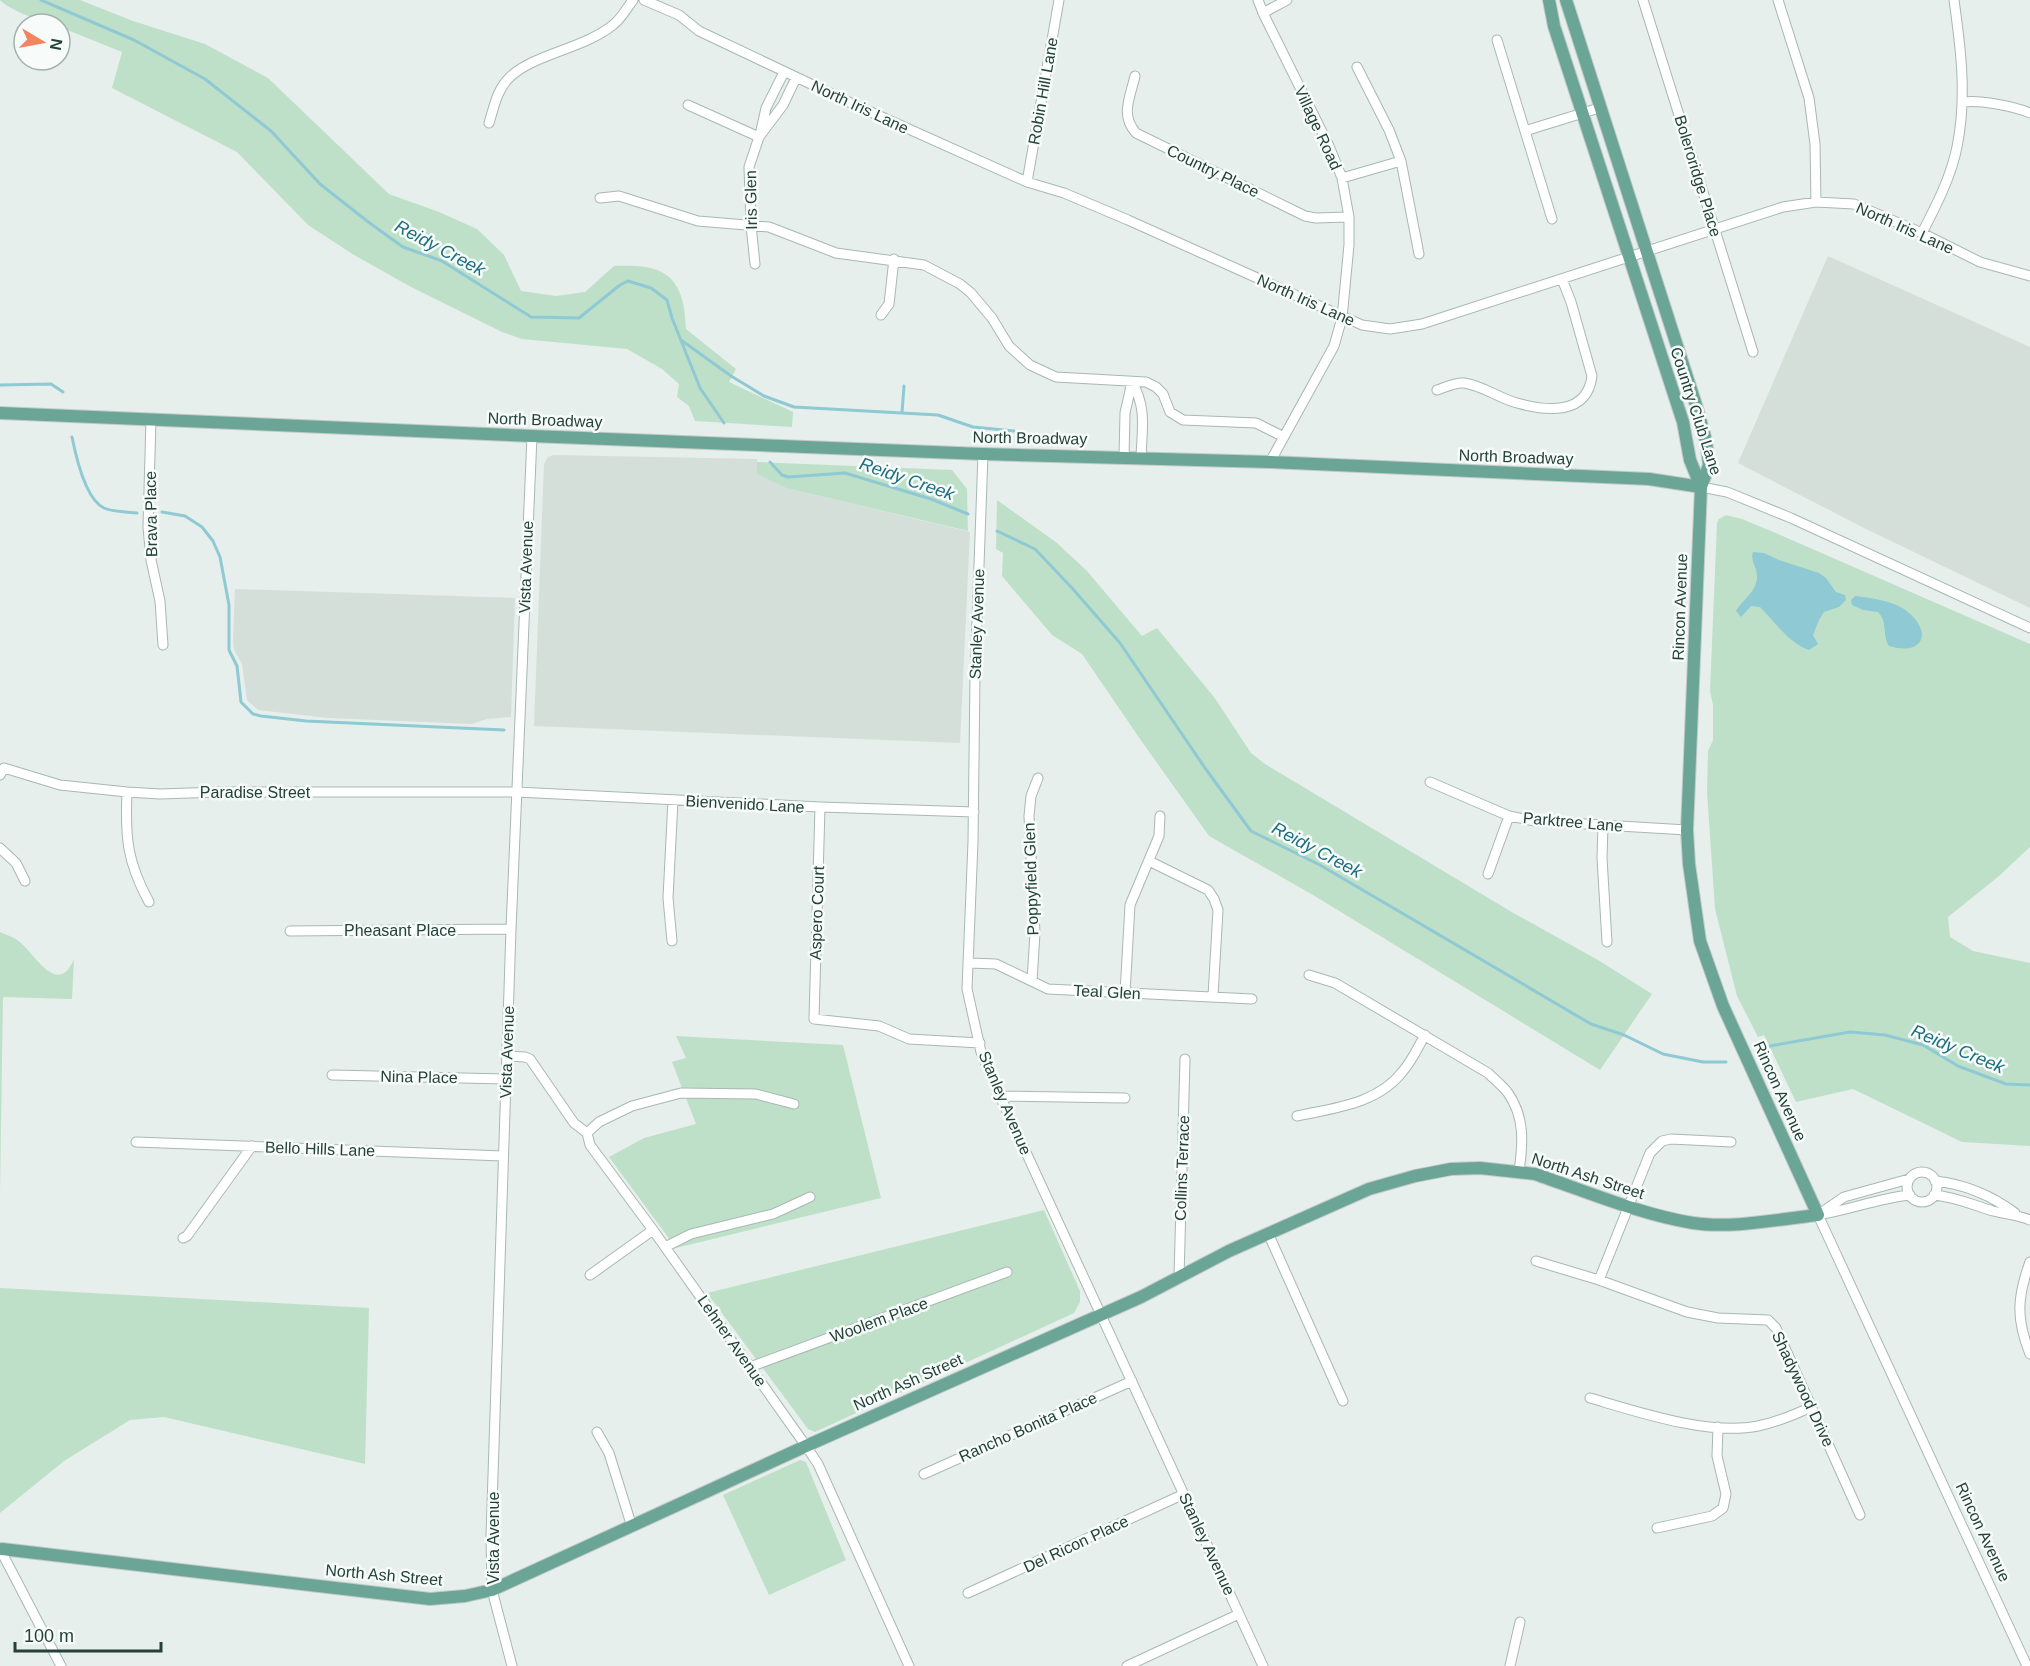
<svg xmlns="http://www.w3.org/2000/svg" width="2030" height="1666" font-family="Helvetica,sans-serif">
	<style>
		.built { fill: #d4dfda }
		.green { fill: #bfe0c8 }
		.water { fill: #8ec9d4 }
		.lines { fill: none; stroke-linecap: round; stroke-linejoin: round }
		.stream { stroke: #8ec9d4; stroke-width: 3 }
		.minor-casing { stroke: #a8b8b2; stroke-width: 11 }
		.major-casing { stroke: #c2cac8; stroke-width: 14 }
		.minor { stroke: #fff; stroke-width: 9 }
		.major { stroke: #6aa596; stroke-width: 12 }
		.labels { text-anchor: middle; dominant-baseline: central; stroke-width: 5; stroke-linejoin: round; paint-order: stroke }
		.street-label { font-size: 16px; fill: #24423a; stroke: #f7fbf9 }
		.water-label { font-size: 18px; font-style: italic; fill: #1c6f80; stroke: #f7fbf9 }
	</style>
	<rect width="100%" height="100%" fill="#e6efeb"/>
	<path class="built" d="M1828,256L2030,347V608L1866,529L1738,463Z
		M554,455L757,459V474L786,488L970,532L960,743L534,726L544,464L548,457Z
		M235,589L515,598L511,717L487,719L472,724L328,718L258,710L247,700L242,664L234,650L233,641Z"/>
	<path class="green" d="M0,0H80L133,21L205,44L268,78L389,194L439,212L477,229L504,255L521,291L556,296L585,292L614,266C642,265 671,265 681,296C685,307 685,319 686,329L736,369L729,382L793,412L792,427L695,421L689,406L677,397L679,384L662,369L627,349L522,339L502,332L411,287L354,255L308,225L237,152L112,88L122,52L60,27V24C45,24 9,10 0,0Z
		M757,462L952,470L967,489L968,531L786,488L757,474Z
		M997,500L1057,543L1087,571L1142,636L1157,628L1214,697L1251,753L1265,764L1510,911L1598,960L1652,994L1600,1070L1313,895L1209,836L1140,739L1082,654L1052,635L1002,576L1003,553L996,549Z
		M1726,515L1742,519L1778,534L2030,644V847L1999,876L1948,917L1950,937L1973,951L2030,963V1146L1962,1142L1853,1089L1796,1102L1764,1035L1758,1037L1737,996L1715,909L1707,792L1708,751L1713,740V705L1710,691L1717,523L1719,519Z
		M0,932C7,935 16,938 21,943C36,956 58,997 74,959L72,999L3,997L0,1193Z
		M676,1036L843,1045L881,1198L676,1248L609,1157L644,1138L696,1124L672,1062L686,1058Z
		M1044,1210L1080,1291V1302L1074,1313L815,1432L808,1429L707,1293Z
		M0,1288L369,1308L365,1464L164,1417L130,1420L64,1461L0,1513Z
		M800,1460L806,1462L846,1560L769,1595L723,1495Z"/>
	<path class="water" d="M1753,552L1764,553L1779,560L1819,573L1826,578L1836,592L1845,595L1846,600L1839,607L1824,612L1819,620L1813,635L1818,644L1809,650C1789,643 1775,622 1760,607L1751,606L1741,617L1736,611C1743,599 1758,591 1757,575C1756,566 1750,560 1753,552Z
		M1855,596C1870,598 1890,600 1904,609C1933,629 1926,657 1889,646C1882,635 1888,622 1878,612L1863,610L1852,605L1851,600Z"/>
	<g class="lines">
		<path class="stream" d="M41,0L134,40L205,79L271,131L320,184L371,224L403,247L442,261L531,317L579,318L620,285L628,281L651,288L667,300L672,318L700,388L724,423
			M681,340L731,376L764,396L794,407L938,415L973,427L1014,431
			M0,385L51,384L63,392
			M902,413L904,386
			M72,437C76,457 85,499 104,508C113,512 127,512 137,513
			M770,462L782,475L788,477L845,473L931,499L968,514
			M162,512L185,516L202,527L213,541L220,557L229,605V650L237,666L241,702L253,714L261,716L306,721L504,730
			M997,531L1035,549L1072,588L1120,643L1205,768L1251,831L1320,865L1591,1024L1624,1035L1663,1054L1703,1062H1726
			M1770,1046L1850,1032L1885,1035L1923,1045L1958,1066L2006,1084L2030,1085"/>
		<g class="minor-casing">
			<path id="minor" d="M644,0L679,15L699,31L853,104L1027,182L1064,193L1128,220L1362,325L1390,329L1422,324L1783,207L1816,202L1854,204L1922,233L1980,262L2030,276
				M1258,0L1263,13L1329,146L1342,178L1349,217V245L1342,318L1334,346L1270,462
				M1643,0L1753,352
				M1778,0L1809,98L1815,144L1816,202
				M1263,13L1287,0
				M1497,40L1552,219
				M1357,67L1389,130L1401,161L1419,254
				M1135,76C1130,98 1120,115 1136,133L1305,216L1316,218L1349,217
				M1963,102C1981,100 2013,106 2030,113
				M688,105L759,137
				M489,123C494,107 497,89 510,77C534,54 583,49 613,25C621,19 627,8 633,0
				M1525,131L1599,108
				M760,135L766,108L784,72
				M1342,178L1401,161
				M1027,182L1059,0
				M600,198L619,196L698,221L769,227L836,253L924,265L960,284L971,293L992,318L1009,346L1030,365L1056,377L1146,382L1156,387L1163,394L1170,412L1183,420L1256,423L1284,437
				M1922,233C1936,206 1951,177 1957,147C1967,97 1961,50 1954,0
				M755,264L751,225L749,167L759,137L783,105L796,78
				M881,315L889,304L894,259
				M1132,382C1147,408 1142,429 1141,458
				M1437,390C1446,387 1456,382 1464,383C1484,386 1498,398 1517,403C1546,411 1587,416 1592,376L1571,302L1562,279
				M151,419L148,527L151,560L160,601L163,645
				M983,454L975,676L973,842L967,989L981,1052L1000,1096L1263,1666
				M1124,457L1125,413L1132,382
				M1701,487L1727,492L1791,518L2030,628
				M0,775L4,768L60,785L127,792L160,794L220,792H517L820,807L974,812
				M1430,782L1509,816L1535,821L1687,830
				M127,792C125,837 127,862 149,902
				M820,807L814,1019L879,1026L909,1039L980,1043
				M1603,826L1602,858L1607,942
				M0,848L16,863L25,881
				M1149,861L1208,890L1214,899L1218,910L1213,996
				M1488,874L1509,816
				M290,931L511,929
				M672,941L668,898L673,800
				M969,963L996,964L1048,989L1252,999
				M1309,975L1335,983L1488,1073C1494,1079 1503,1086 1508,1093C1525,1117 1523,1144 1519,1171
				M1032,981L1035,933L1029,816L1031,796L1038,778
				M1125,993L1130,905L1159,836L1160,816
				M507,1056L525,1057L530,1059L574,1123L587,1133L590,1145L653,1230L806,1446L818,1464L909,1666
				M332,1075L506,1079
				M1000,1096L1125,1098
				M1297,1116C1334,1108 1378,1104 1403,1071C1412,1061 1418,1047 1425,1035
				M587,1133L599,1122L632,1106L681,1093L756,1094L794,1104
				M136,1142L503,1156
				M1907 1187a15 15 0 1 1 30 0a15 15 0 1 1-30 0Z
				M1935,1181C1964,1184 1992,1196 2015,1213
				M1934,1195C1956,1197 1973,1205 1993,1211C2005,1214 2018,1215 2030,1220
				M1823,1214C1852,1209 1880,1198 1910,1195
				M1818,1215L2027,1666
				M1818,1215L1844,1197L1909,1179
				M1268,1233L1343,1401
				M183,1238L187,1236L252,1146
				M665,1247L691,1234L773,1214L810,1197
				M1536,1261L1599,1280L1687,1312L1718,1318L1768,1320L1776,1328L1860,1515
				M2030,1262C2017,1297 2016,1319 2030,1354
				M590,1275L653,1230
				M1179,1277L1185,1059
				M1599,1280L1650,1153L1662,1141L1671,1139L1731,1142
				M750,1367L1007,1272
				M1590,1398C1638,1412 1709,1436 1758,1426C1777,1422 1794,1415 1811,1407
				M597,1432L609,1453L632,1527
				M924,1474L1132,1381
				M1657,1528L1712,1516L1723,1508L1726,1494L1717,1456L1718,1427
				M0,1549L61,1666
				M968,1593L1184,1494
				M512,1666L492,1590L491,1536L511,929L532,436
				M1127,1666L1239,1614
				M1510,1666L1520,1622"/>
		</g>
		<g class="major-casing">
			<path id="major" d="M1549,0L1554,26L1683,422L1690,460L1701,487
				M0,413L532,436L983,454L1270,462L1649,479L1701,487
				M2,1549L430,1599L465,1596L492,1590L806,1446L1141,1297L1229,1251L1369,1189L1415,1176L1451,1169L1480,1168L1535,1174C1585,1191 1642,1215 1693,1223C1732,1229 1779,1219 1818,1215L1723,1006L1700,941L1689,864L1687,830L1701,487L1709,465L1706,441L1697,408L1566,0"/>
		</g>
		<use href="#minor" class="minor"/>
		<use href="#major" class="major"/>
	</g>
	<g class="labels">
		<g class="street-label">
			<text transform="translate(1043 91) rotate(-80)">Robin Hill Lane</text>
			<text transform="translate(860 107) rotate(25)">North Iris Lane</text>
			<text transform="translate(1318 128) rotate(65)">Village Road</text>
			<text transform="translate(1213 171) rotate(26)">Country Place</text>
			<text transform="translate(1698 176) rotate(73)">Boleroridge Place</text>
			<text transform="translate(751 200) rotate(-91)">Iris Glen</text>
			<text transform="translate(1905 228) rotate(24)">North Iris Lane</text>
			<text transform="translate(1306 300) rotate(24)">North Iris Lane</text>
			<text transform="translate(1696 411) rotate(72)">Country Club Lane</text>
			<text transform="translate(545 420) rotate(2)">North Broadway</text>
			<text transform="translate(1030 438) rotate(1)">North Broadway</text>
			<text transform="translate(1516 457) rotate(2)">North Broadway</text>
			<text transform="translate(151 514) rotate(-91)">Brava Place</text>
			<text transform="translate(526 567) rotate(-88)">Vista Avenue</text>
			<text transform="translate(1680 607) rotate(-88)">Rincon Avenue</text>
			<text transform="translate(977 624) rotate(-88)">Stanley Avenue</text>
			<text x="255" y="792">Paradise Street</text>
			<text transform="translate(745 804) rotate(3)">Bienvenido Lane</text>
			<text transform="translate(1573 822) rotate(5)">Parktree Lane</text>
			<text transform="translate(1031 879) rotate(-92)">Poppyfield Glen</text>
			<text transform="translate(817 913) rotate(-88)">Aspero Court</text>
			<text x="400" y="930">Pheasant Place</text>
			<text transform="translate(1107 992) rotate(3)">Teal Glen</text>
			<text transform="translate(507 1052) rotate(-88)">Vista Avenue</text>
			<text transform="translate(419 1077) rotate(1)">Nina Place</text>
			<text transform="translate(1780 1091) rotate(66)">Rincon Avenue</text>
			<text transform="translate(1005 1103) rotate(67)">Stanley Avenue</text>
			<text transform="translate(320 1149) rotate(2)">Bello Hills Lane</text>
			<text transform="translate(1182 1168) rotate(-88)">Collins Terrace</text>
			<text transform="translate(1588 1176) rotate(18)">North Ash Street</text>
			<text transform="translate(879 1320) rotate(-20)">Woolem Place</text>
			<text transform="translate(732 1341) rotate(55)">Lehner Avenue</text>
			<text transform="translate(908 1382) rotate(-24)">North Ash Street</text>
			<text transform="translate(1803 1389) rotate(65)">Shadywood Drive</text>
			<text transform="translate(1028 1427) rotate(-24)">Rancho Bonita Place</text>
			<text transform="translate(1983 1532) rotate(65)">Rincon Avenue</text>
			<text transform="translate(493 1538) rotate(-90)">Vista Avenue</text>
			<text transform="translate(1076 1544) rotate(-25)">Del Ricon Place</text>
			<text transform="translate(1207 1544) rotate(65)">Stanley Avenue</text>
			<text transform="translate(384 1575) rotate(5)">North Ash Street</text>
		</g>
		<g class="water-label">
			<text transform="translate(440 248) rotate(28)">Reidy Creek</text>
			<text transform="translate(907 479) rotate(19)">Reidy Creek</text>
			<text transform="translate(1317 850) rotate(28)">Reidy Creek</text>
			<text transform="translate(1958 1049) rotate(23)">Reidy Creek</text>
		</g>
	</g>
	<g transform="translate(42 42) rotate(100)"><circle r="28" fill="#f7fbf9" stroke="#a3b1ad" stroke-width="1.5"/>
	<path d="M0-4.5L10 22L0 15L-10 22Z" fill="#f4845f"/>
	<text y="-9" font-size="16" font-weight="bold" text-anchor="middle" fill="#24423a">N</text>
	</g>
	<path d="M15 1642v9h146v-9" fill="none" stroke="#24423a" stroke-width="3"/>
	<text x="24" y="1642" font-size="18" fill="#24423a" stroke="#f7fbf9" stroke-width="4.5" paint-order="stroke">100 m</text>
</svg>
